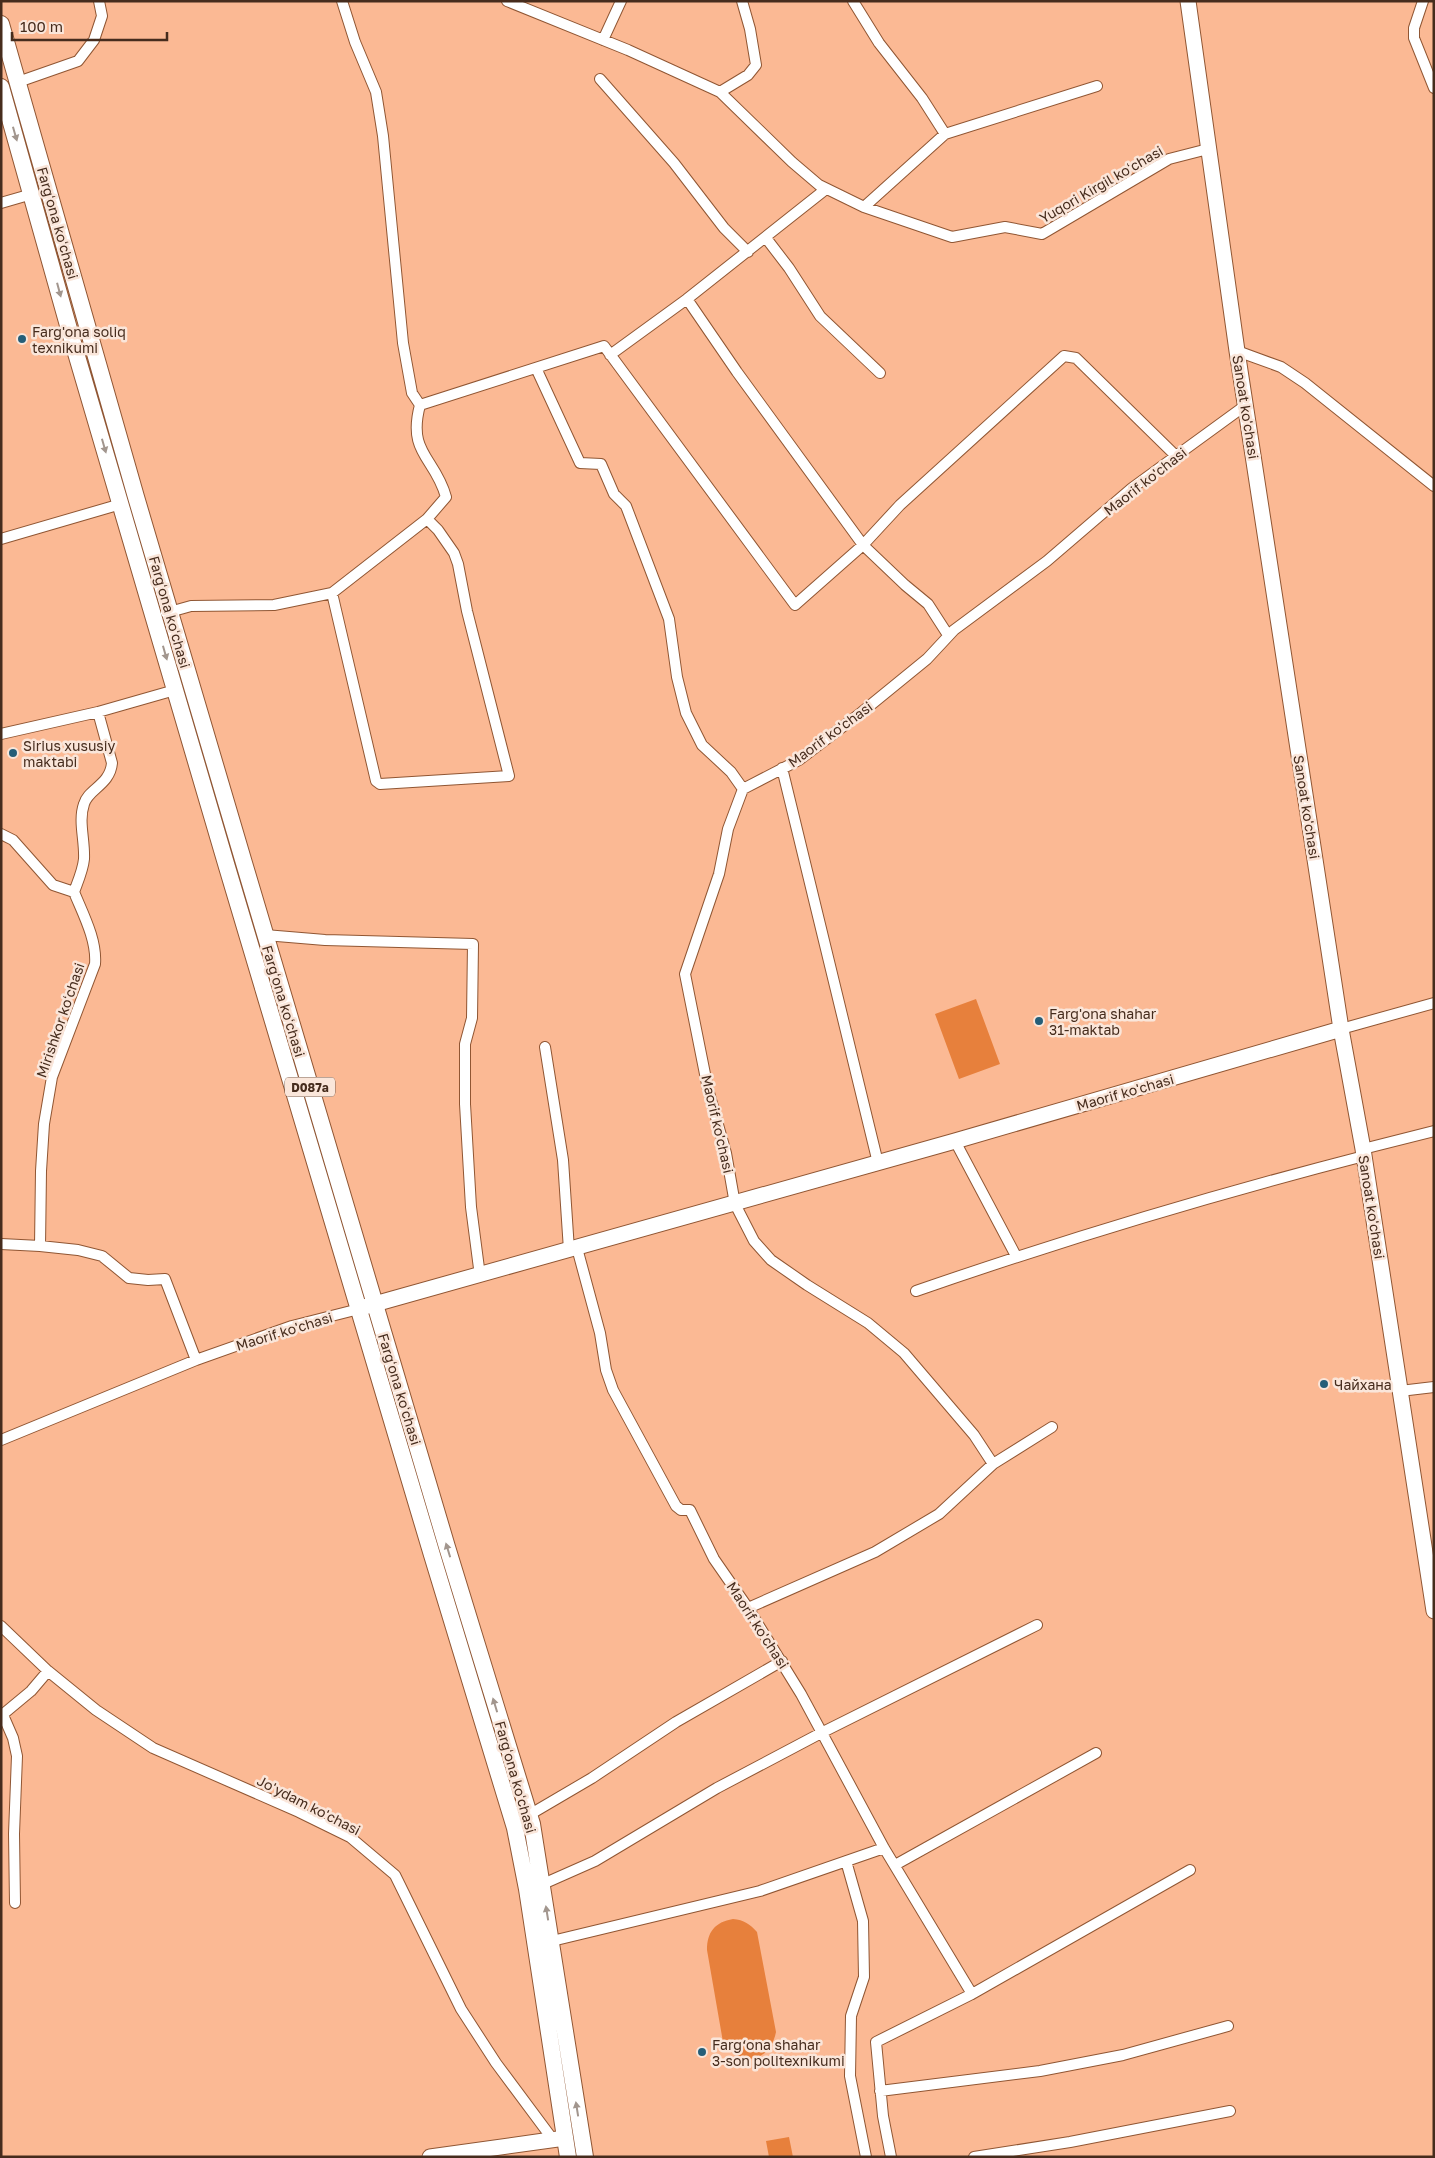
<svg xmlns="http://www.w3.org/2000/svg" width="1435" height="2158" font-family="'Golos Text',sans-serif">
	<style>
		.green { fill: #e7803c }
		.lines { fill: none; stroke-linecap: round; stroke-linejoin: round }
		.street-casing { stroke: #905633; stroke-width: 12 }
		.secondary-casing { stroke: #905633; stroke-width: 17 }
		.primary-casing { stroke: #905633; stroke-width: 18 }
		.street { stroke: #fff; stroke-width: 10 }
		.secondary { stroke: #fff; stroke-width: 15 }
		.primary { stroke: #fff; stroke-width: 16 }
		.oneway { fill: #a2968e }
		.poi-dot { fill: #255e78; stroke: #fae6da; stroke-width: 2 }
		.labels { text-anchor: middle; dominant-baseline: central; stroke-width: 5; stroke-linejoin: round; paint-order: stroke }
		.shield { fill: #fae6da; stroke: #7c6456; stroke-width: 1 }
		.shield-label { font-size: 12px; font-weight: bold; fill: #462c1d }
		.street-label { font-size: 14px; fill: #462c1d; stroke: #fae6da }
		.poi-label { font-size: 14px; fill: #462c1d; stroke: #fae6da; text-anchor: start }
	</style>
	<rect width="100%" height="100%" fill="#fbb994"/>
	<path class="green" d="M976,999L1000,1064L959,1079L935,1014Z
		M733,1919C744,1920 750,1924 757,1932L776,2032C770,2063 739,2068 723,2042L707,1950C707,1932 715,1922 733,1919Z
		M789,2137L793,2157H769L766,2141Z"/>
	<g class="lines">
		<g class="street-casing">
			<path id="street" d="M342,1L355,42L376,92L383,136L403,343L412,393L420,405
				M507,1L628,50L720,92
				M742,1L750,29L756,65L748,75L720,92L792,162L819,185L864,207L952,237L1005,227L1042,234L1169,159L1208,149
				M853,1L879,43L922,98L945,134
				M1423,1L1414,28V38L1434,88
				M603,40L621,1
				M600,79L674,163L724,228L748,252
				M18,82L78,61L94,40L102,16L99,1
				M1,203L32,194
				M864,207L945,134L1097,86
				M766,238L789,268L820,316L880,373
				M687,299L826,189
				M1237,351L1281,367L1305,383L1434,486
				M610,355L687,299L737,372L863,545L905,585L928,604L948,635
				M536,368L580,463L601,464L614,494L626,506L669,619L677,677L686,713L702,745L731,772L743,789
				M427,519L446,497C435,457 407,454 420,405L604,346L795,605L863,545L900,505L1064,356L1076,358L1176,456
				M1,539L121,504
				M166,613L191,606L274,605L332,593L427,519L438,530L454,553L458,564L467,611L509,776L380,784L376,781L332,593
				M1,734L98,712L175,690
				M782,768L878,1163
				M1,834L13,840L53,885L74,892C83,914 97,940 95,964L52,1077L44,1124L41,1171L40,1246L1,1244
				M74,892C78,881 83,870 84,859C85,840 78,821 84,804C88,789 110,785 112,763L98,712
				M265,935L325,940L473,944L472,1018L465,1044V1104L471,1207L480,1276
				M1341,1029L1434,1003
				M545,1047L563,1160L569,1250
				M955,1141L1016,1256
				M1363,1149L1434,1131
				M40,1246L78,1250L102,1256L129,1278L148,1280L165,1279L196,1360
				M577,1248L600,1333L606,1370L613,1390L676,1506L681,1510H690L714,1559L748,1608L801,1694L884,1848L972,1994
				M916,1291C1063,1240 1213,1195 1364,1156
				M1400,1391L1434,1387
				M1,1440L196,1360L292,1326L359,1309
				M993,1464L974,1435L904,1353L868,1323L807,1285L771,1260L754,1241L735,1204L726,1153L708,1089L685,974L719,874L728,829L743,789L799,760L862,712L927,659L954,630L1047,561L1132,488L1246,405
				M748,1608L875,1552L939,1514L993,1464L1052,1427
				M1,1626L48,1671L96,1710L153,1748L299,1812L350,1837L395,1875L461,2009L496,2063L554,2141
				M3,1715L13,1738L17,1756L14,1834L15,1903
				M1,1716L31,1691L48,1671
				M529,1815L592,1778L676,1722L782,1661
				M846,1861L863,1921L864,1977L851,2016L850,2076L866,2157
				M895,1865L1096,1753
				M543,1884L595,1861L717,1788L823,1732L1037,1625
				M552,1941L760,1891L884,1848
				M880,2091L1040,2071L1123,2055L1228,2026
				M891,2157L883,2116L876,2042L972,1994L1190,1870
				M974,2157L1070,2142L1230,2111"/>
		</g>
		<g class="secondary-casing">
			<path id="secondary" d="M1188,1L1237,351L1341,1029L1363,1149L1434,1611
				M364,1307L955,1141L1341,1029
				M430,2157L565,2138"/>
		</g>
		<g class="primary-casing">
			<path id="primary" d="M1,24L136,497L244,863L447,1547L532,1824L585,2157
				M1,87L71,336L227,867L432,1555L515,1828L527,1889L568,2157"/>
		</g>
		<use href="#street" class="street"/>
		<use href="#secondary" class="secondary"/>
		<use href="#primary" class="primary"/>
	</g>
	<defs><path id="oneway-solid" d="M-6-.8H1V-3.2L6.5 0L1 3.2V.8H-6Z" transform="scale(1.25)"/></defs>
	<g class="oneway">
		<use href="#oneway-solid" transform="translate(15 134) rotate(74)"/>
		<use href="#oneway-solid" transform="translate(59 290) rotate(75)"/>
		<use href="#oneway-solid" transform="translate(104 446) rotate(74)"/>
		<use href="#oneway-solid" transform="translate(165 653) rotate(74)"/>
		<use href="#oneway-solid" transform="translate(448 1550) rotate(-107)"/>
		<use href="#oneway-solid" transform="translate(495 1705) rotate(-107)"/>
		<use href="#oneway-solid" transform="translate(547 1913) rotate(-99)"/>
		<use href="#oneway-solid" transform="translate(577 2109) rotate(-99)"/>
	</g>
	<g class="poi-dot">
		<circle cx="22" cy="339" r="5"/>
		<circle cx="13" cy="753" r="5"/>
		<circle cx="1039" cy="1021" r="5"/>
		<circle cx="1324" cy="1384" r="5"/>
		<circle cx="702" cy="2052" r="5"/>
	</g>
	<g class="labels">
		<rect class="shield" x="285" y="1077.5" width="50" height="19" rx="4"/>
		<g class="shield-label">
			<text x="310" y="1087">D087a</text>
		</g>
		<g class="street-label">
			<text transform="translate(1101 184) rotate(-30)">Yuqori Kirgil koʻchasi</text>
			<text transform="translate(58 223) rotate(74)">Fargʻona koʻchasi</text>
			<text transform="translate(1246 407) rotate(81)">Sanoat ko'chasi</text>
			<text transform="translate(1145 481) rotate(-38)">Maorif ko'chasi</text>
			<text transform="translate(170 612) rotate(74)">Fargʻona koʻchasi</text>
			<text transform="translate(830 734) rotate(-36)">Maorif ko'chasi</text>
			<text transform="translate(1307 807) rotate(81)">Sanoat ko'chasi</text>
			<text transform="translate(284 1001) rotate(73)">Fargʻona koʻchasi</text>
			<text transform="translate(60 1020) rotate(-71)">Mirishkor koʻchasi</text>
			<text transform="translate(1125 1092) rotate(-16)">Maorif ko'chasi</text>
			<text transform="translate(718 1124) rotate(77)">Maorif ko'chasi</text>
			<text transform="translate(1372 1207) rotate(81)">Sanoat ko'chasi</text>
			<text transform="translate(284 1331) rotate(-17)">Maorif ko'chasi</text>
			<text transform="translate(400 1389) rotate(73)">Fargʻona koʻchasi</text>
			<text transform="translate(758 1625) rotate(57)">Maorif ko'chasi</text>
			<text transform="translate(516 1777) rotate(74)">Fargʻona koʻchasi</text>
			<text transform="translate(309 1805) rotate(27)">Jo'ydam ko'chasi</text>
		</g>
		<g class="poi-label">
			<text x="32" y="331">Farg'ona soliq<tspan x="32" dy="16">texnikumi</tspan></text>
			<text x="23" y="745">Sirius xususiy<tspan x="23" dy="16">maktabi</tspan></text>
			<text x="1049" y="1013">Farg'ona shahar<tspan x="1049" dy="16">31-maktab</tspan></text>
			<text x="1334" y="1384">Чайхана</text>
			<text x="712" y="2044">Farg‘ona shahar<tspan x="712" dy="16">3-son politexnikumi</tspan></text>
		</g>
	</g>
	<rect width="1435" height="2158" fill="none" stroke="#462c1d" stroke-width="5"/>
	<path d="M12 32v8h155v-8" fill="none" stroke="#462c1d" stroke-width="2.5"/>
	<text x="20" y="32" font-size="15" fill="#462c1d" stroke="#fae6da" stroke-width="4" paint-order="stroke">100 m</text>
</svg>
